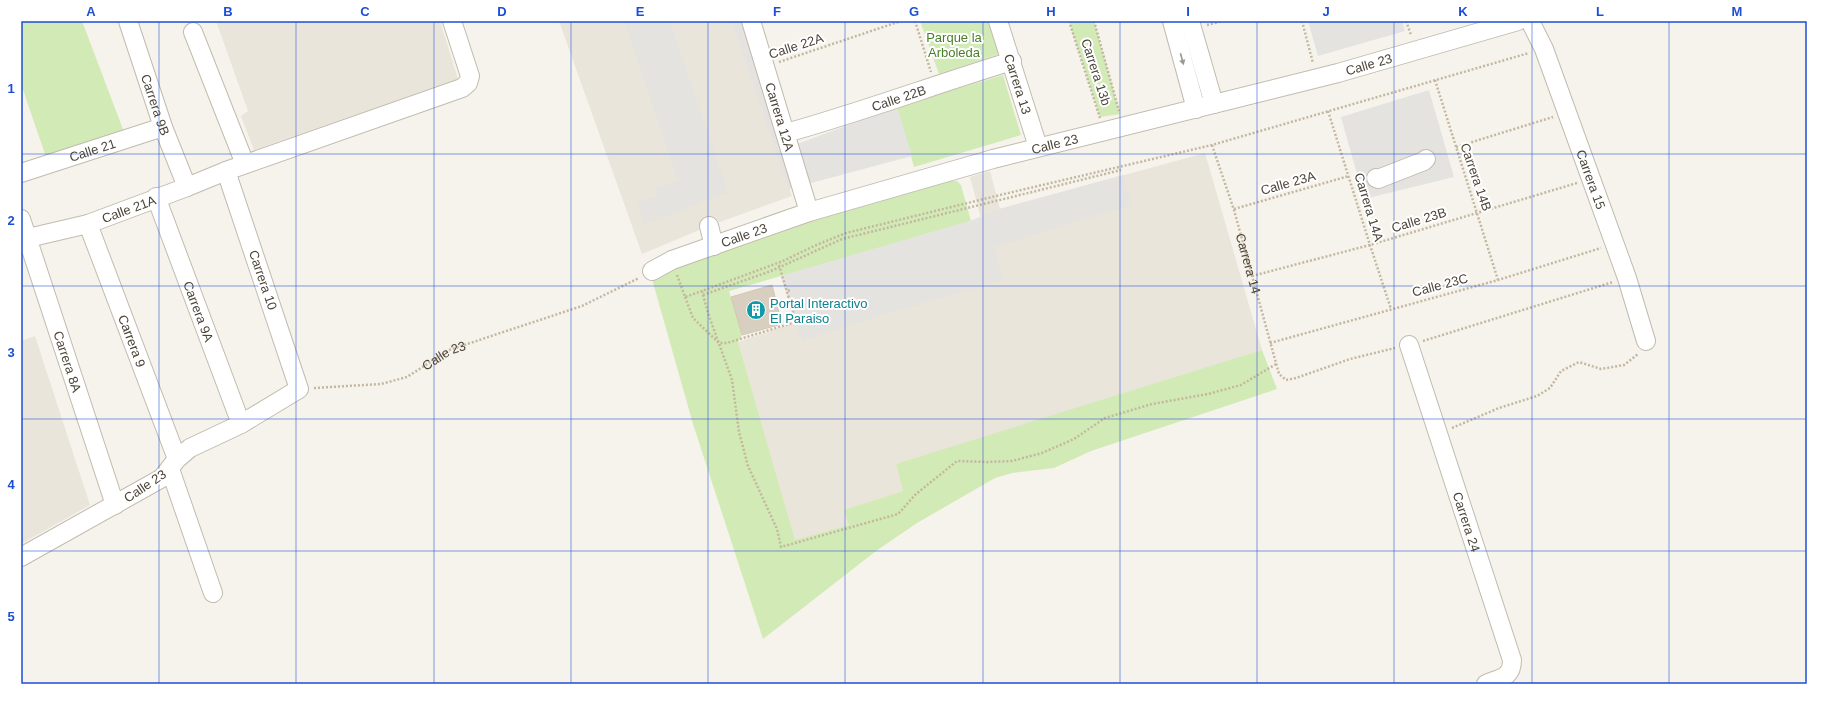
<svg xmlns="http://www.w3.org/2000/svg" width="1828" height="705" font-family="Arial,sans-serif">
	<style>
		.residential { fill: #eae5da }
		.green { fill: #d2eab5 }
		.parking { fill: #e5e3e0 }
		.building { fill: #d8cfc1; stroke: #d3c7b4 }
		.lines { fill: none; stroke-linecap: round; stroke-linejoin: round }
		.minor-casing { stroke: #c2bbae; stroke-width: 20 }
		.path { stroke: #c4b79f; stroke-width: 2.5; stroke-dasharray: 2 2; stroke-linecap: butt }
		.minor { stroke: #fff; stroke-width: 18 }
		.oneway { fill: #9c9892 }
		.grid { fill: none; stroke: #1d4ed8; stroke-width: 1; stroke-opacity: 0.55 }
		.labels { text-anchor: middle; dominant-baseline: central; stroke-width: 4; stroke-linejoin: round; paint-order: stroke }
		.park-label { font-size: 13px; fill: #4a7f2a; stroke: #fff }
		.street-label { font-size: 13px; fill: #4b4439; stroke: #fff }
		.culture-label { font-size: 13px; fill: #0d838f; stroke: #fff; text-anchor: start }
		.neatline { fill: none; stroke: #1d4ed8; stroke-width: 1.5 }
		.grid-label { font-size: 13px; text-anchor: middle; font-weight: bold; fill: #1d4ed8 }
	</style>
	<rect width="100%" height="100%" fill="#f6f3ec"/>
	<path class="residential" d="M216,21H440L458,79L254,150L241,116L248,111Z
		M559,21H731L792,196L709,226L642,254Z
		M1205,153L1262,350L998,435L896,464L904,491L845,510L849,525L795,541L738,342L795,323L781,276L981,218L970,177L990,171L1000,209Z
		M35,336L90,505L21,544V341Z"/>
	<path class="green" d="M21,21H82L124,132L46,157L21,84Z
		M920,21H991L1002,53L939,74Z
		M1069,21H1094L1120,114L1100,117Z
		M1003,75L1021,135L914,167L897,107Z
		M950,181H957L961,185L971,221L729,291L742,335L738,342L795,540L849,525L844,510L903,491L896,464L1262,350L1277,389L1091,451L1054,468L1012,473L995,478L917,523L876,551L763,639L693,424L652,279L716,252L808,220Z"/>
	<path class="parking" d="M624,21H670L728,192L644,225L637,202L657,197L655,187L678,181Z
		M731,21H744L797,144L897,107L912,156L789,189Z
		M1308,21H1402L1405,31L1318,56Z
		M1429,90L1454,177L1364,199L1341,117Z
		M1123,175L1132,205L995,247L1003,280L863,321L802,341L781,276L970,221L999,209Z"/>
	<path class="building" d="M772,285L782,324L742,335L731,297Z"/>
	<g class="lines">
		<g class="minor-casing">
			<g id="minor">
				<path id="s3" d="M128,21L163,127L187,187"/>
				<path id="s4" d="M751,21L809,212"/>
				<path id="s5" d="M998,21L1038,147"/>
				<path d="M1172,21L1196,109"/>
				<path d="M1190,21L1214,104"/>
				<path id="s6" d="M1530,21L1544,49L1627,278L1646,341"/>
				<path d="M193,32L245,164"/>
				<path id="s7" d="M786,133C862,112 936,84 1012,61"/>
				<path id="s8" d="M21,173L163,127"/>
				<path d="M1376,178L1378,179L1424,161L1426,159"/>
				<path id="s9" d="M156,197L241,424"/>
				<path id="s10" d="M21,219L115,505"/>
				<path id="s11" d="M88,224L177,459"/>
				<path d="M709,226L714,246"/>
				<path id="s12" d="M28,238L88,224L187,187L226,171L462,88L468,83L470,76L452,21"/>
				<path id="s13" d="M652,271L672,260L809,212L993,159L1338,73L1518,21"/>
				<path id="s14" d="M1409,345L1512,660C1512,678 1500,678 1486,684"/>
				<path d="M170,469L213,593"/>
				<path d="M21,557L162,478L177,459L190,448L241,424L299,389L226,171"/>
			</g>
		</g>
		<g class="path">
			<path d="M915,21L931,72"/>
			<path d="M1069,21L1100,118"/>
			<path d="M1094,21L1119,111"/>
			<path d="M1302,21L1313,63"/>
			<path d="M1406,21L1411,35"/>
			<path d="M1207,25L1222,21"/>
			<path d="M779,62L901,21"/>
			<path d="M1435,80L1498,280"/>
			<path d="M1328,111L1370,245L1391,309"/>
			<path id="s1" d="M1212,145L1234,210L1279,374L1286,380L1296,378L1350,359L1395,348"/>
			<path d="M1456,147L1553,117"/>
			<path d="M1234,209L1349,176"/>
			<path d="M779,265L796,322"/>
			<path d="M677,275L685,297L702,291"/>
			<path d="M1252,276L1370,245L1577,183"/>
			<path d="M788,291L791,289"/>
			<path d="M703,295L771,271L842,239L1121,170"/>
			<path d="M685,297L693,318L719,343H727L799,321"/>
			<path d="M1423,341L1613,282"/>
			<path d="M1270,343L1498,280L1601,248"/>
			<path d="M1276,364L1241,385L1208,394L1152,404L1105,418L1074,439L1042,453L1012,461L987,462L957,461L916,494L898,514L781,547L777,529L748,466L739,432L732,380L708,313L702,291L783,261L814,246L846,233L1000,195L1212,145L1529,53"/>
			<path id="s2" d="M314,388L381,384L407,377L449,350L582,306L639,278"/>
			<path d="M1452,428L1499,408L1537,396L1550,388L1561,371L1579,362L1601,369L1624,365L1638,354"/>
		</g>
		<use href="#minor" class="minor"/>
	</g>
	<defs><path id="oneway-solid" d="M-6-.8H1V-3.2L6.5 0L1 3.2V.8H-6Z"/></defs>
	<use class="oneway" href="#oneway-solid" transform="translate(1182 59) rotate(75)"/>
	<path class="grid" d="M159,21V684M296,21V684M434,21V684M571,21V684M708,21V684M845,21V684M983,21V684M1120,21V684M1257,21V684M1394,21V684M1532,21V684M1669,21V684M21,154H1807M21,286H1807M21,419H1807M21,551H1807"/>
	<defs>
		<g id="building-disc" transform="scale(1)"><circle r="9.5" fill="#0f9aa8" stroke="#fff"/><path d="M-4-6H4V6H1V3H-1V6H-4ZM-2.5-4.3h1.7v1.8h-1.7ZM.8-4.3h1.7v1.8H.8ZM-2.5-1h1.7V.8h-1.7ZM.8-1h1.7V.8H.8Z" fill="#fff"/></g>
	</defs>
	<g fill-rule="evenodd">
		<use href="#building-disc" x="756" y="310"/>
	</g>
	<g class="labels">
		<g class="park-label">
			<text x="954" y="37">Parque la<tspan x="954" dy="15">Arboleda</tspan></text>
		</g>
		<g class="street-label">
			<text transform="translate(796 46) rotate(-18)">Calle 22A</text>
			<text stroke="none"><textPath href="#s13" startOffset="747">Calle 23</textPath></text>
			<text transform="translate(1096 72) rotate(72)">Carrera 13b</text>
			<text stroke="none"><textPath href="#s5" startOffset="66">Carrera 13</textPath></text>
			<text stroke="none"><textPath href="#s7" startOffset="118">Calle 22B</textPath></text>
			<text stroke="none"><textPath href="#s3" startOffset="88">Carrera 9B</textPath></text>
			<text stroke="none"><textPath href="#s4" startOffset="100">Carrera 12A</textPath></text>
			<text stroke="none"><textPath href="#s13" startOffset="423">Calle 23</textPath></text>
			<text stroke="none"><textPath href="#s8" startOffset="75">Calle 21</textPath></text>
			<text transform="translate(1476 177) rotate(71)">Carrera 14B</text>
			<text stroke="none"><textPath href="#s6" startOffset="170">Carrera 15</textPath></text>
			<text transform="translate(1288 183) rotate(-16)">Calle 23A</text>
			<text transform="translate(1369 207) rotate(73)">Carrera 14A</text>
			<text stroke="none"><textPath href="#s12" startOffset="105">Calle 21A</textPath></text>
			<text transform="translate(1419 220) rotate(-17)">Calle 23B</text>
			<text stroke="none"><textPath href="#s13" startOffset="99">Calle 23</textPath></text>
			<text stroke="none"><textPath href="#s1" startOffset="124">Carrera 14</textPath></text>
			<text transform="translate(263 280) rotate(71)">Carrera 10</text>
			<text transform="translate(1440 285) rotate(-15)">Calle 23C</text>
			<text stroke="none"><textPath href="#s9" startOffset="122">Carrera 9A</textPath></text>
			<text stroke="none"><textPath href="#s11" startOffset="125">Carrera 9</textPath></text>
			<text stroke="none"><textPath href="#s2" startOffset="137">Calle 23</textPath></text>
			<text stroke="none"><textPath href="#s10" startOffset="150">Carrera 8A</textPath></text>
			<text transform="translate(145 486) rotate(-34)">Calle 23</text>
			<text stroke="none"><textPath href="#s14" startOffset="186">Carrera 24</textPath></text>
		</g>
		<g class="culture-label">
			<text x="770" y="303">Portal Interactivo<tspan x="770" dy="15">El Paraiso</tspan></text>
		</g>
	</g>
	<rect width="1828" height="705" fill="none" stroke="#ffffff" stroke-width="44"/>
	<rect x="22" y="22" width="1784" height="661" class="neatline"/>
	<g class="grid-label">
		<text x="91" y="16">A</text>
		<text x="228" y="16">B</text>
		<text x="365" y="16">C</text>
		<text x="502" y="16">D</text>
		<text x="640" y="16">E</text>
		<text x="777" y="16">F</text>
		<text x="914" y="16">G</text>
		<text x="1051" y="16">H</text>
		<text x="1188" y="16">I</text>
		<text x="1326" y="16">J</text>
		<text x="1463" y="16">K</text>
		<text x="1600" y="16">L</text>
		<text x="1737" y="16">M</text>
		<text x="11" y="93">1</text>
		<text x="11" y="225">2</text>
		<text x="11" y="357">3</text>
		<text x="11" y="489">4</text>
		<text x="11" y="621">5</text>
	</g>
</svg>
